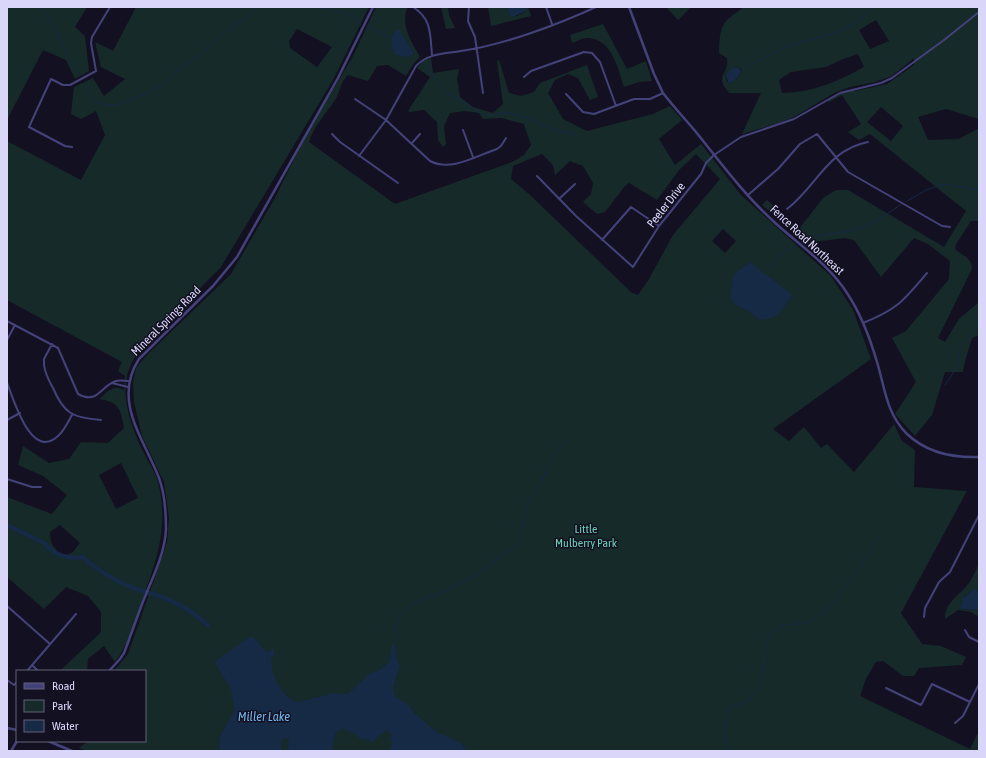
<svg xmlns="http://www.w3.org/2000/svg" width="986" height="758" font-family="'Asap Condensed',sans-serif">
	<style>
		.green { fill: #152a29; fill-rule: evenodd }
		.water { fill: #162945 }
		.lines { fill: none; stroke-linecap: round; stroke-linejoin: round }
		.stream { stroke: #162945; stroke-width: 1 }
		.river { stroke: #162945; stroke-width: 4.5 }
		.minor { stroke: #44427a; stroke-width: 2 }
		.tertiary { stroke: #44427a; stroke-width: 2.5 }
		.labels { text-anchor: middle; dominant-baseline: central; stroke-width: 3; stroke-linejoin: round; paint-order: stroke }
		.street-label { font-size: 12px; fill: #dad6f9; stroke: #131121 }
		.park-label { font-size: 12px; fill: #6ccfb6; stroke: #131121 }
		.water-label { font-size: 13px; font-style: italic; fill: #72b3eb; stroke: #131121 }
	</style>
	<rect width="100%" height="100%" fill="#131121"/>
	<path class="green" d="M7,7H87L75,27L85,36L89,71L75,79L66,60L43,50L7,120Z
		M136,7H369L333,80L221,267L138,351C134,359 129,367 127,376C121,401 134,434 145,455C150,465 157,475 159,486C169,533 155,562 140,607C134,625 127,647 115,662L104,646L88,659L87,671H63L61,670L101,632V612L88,596L66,587L44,609L7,577V497L52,514L67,495L43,476L18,465L23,446L49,463L69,459L81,442L108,443L124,428C121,409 119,402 99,399C107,392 113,384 124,390L125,376L118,371L122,362L7,300V141L81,180L105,135L96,111L81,119L71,114L74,87L93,78L104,96L125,79L101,67L95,42L113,51ZM297,29L332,47L317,67L290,48L289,41ZM121,463L138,498L116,509L99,475ZM60,525L80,543L73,552L65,556C54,549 50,545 50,532Z
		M376,7H408C399,23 412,43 420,57L414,63L406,76L388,65L377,66L368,81L348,75C341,81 340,92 335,100C326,114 314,125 309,142L395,204L512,162L524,155L531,145L524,124L501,118L483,119L479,113L465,111L450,113L444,126L446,144L443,147L438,140L437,122L424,110L410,112L408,111L430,77L417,68L423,61L431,58L433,73L459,69L457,79L460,97L473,107L493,113L503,104L497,61L499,60L509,93L521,96L534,92L540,83L587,65L598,97L590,100L578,78L568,74L555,80L548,93L563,119L587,131L653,114L670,106L682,120L659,139L675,165L701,144L741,195L831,276L853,310L871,359L773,429L789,441L804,427L821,448L827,444L854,472L894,424L902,441L915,450L914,487L967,491L901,613L922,644L941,646L966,657L962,665L919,668L914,676H903L883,661L876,662L866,679L860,696L970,749L979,731V751H87L79,748L88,741H145V671H114L128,654L167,543L169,518L164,482L142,436L134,402L133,383L136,368L147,355L231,274L275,198L304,139L353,56ZM542,154L553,165L555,175L570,161L583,166L593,183L591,194L583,202L597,214L605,212L625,186L629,183L657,200L680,169L696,154L720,179L673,235L649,279L638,295L632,293L529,194L511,179L513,166ZM723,229L736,241L725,253L712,241Z
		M441,7H448L449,15L455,28L446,29Z
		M488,7H507L509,15L517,16L526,11V7H528L531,16L491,26Z
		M666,7H691L678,20Z
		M744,7H979V119L946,109L918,117L928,140L959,139L979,128V221H971L956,244L955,249C963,256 972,258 972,269L938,338L945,342L959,319L979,302V335L972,338L964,365L963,372H945L932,415L915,436L895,414L916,382L892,338L906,331L949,279L950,261L928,244L914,238L881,277L854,240L845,238L806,243L762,205L767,200L799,229L823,198L836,190H848L944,247L966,211L870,134L859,140L848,132L861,124L842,95L829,102L828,100L848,90L855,91L887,84L914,65V58L892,76L875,82L850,87L834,93L794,117L779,123L742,134L761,93H729C713,74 730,75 727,58L719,53C720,25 721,23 744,7ZM876,20L889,41L870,49L859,30ZM858,54L864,67C836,82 815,92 782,93L779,80L791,72L826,67L843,59ZM735,67L741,69L742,72L735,80L727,82L725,75ZM881,107L903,126L891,141L867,122Z
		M603,24L627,69L646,61L652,81L639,82L624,87C618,69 612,38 587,38C583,38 577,41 572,43L570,35Z
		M979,563V592L977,590L965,596L961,603L962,609L979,610V617L971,612L958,610L945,619C945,601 960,596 969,583C973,577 976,570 979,563Z"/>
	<path class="water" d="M507,7H526V11L513,17L509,15Z
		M397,29L400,30L414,54L408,57L395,55C391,46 389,36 397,29Z
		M732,67L739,68L742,72L735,80L729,83L725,75Z
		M750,262L791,294V297C781,311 778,321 759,319L747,310L735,305L730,298L734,274Z
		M975,589L979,592V610L962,609L960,606L963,598Z
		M249,637H254L266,652H269L273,648L275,654L271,659C271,674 282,699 298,702L334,693L347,694L350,692L369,674L379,670L387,664L390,659L392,645H395L396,658L400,665L393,688L395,696L410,706L412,711L437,732L461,743L468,751H391L390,748L393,742L390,741L392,735L387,730L371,743L369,740L360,739L354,733L343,729L336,732L331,751H286C289,749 289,742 288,738H286L281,741V749L283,751H220L219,738L233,713L234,707L230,687L214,662Z"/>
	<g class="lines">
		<path class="stream" d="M40,7C57,27 65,53 78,75
			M312,7C325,8 355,12 361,25
			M367,25L393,40
			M423,63L445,92L487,116L505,112L526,118L555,130L575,134
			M742,70C755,63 769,54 783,48C814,36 850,36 872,7
			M84,84L94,101L105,105H116L148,93L165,84L179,69L198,56L224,33L246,18L257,7
			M907,201L928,189L945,184L979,190
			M801,242C816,235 833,234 849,231C868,227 885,216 900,205
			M768,269L785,251L795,246
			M945,385L957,367L961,346L979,325
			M394,637L397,619L403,611L414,603L446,591L471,578L519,544L527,504L543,479L547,467L566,439
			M727,751L725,732L727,710L729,707C734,706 748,701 751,698C770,680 757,648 775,630C784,621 799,627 810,621C832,608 837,597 852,578C863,564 872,550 880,534"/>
		<path class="river" d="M7,525L44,543C55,556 67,559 83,557C96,570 126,588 144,591
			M148,593C170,598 191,610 208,625"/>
		<path class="minor" d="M413,7C432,19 430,34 432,55
			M469,7L468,21L475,37L483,93
			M546,7L552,24
			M524,77L531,71L584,52L592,53L600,62L616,106
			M566,94L583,112L594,114L634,99H650L663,93
			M355,99L386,120L430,161C451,172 476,156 497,149L501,146L506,138
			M463,130L473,157
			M332,134L340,142L398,183
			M412,143L420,134
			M72,147L65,146L29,127L51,79L63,85H70L96,71L91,43L92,37L110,7
			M359,156L386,120L416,66C428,53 445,54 461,51C503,45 557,25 596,7
			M537,176L576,216L633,267L659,226L701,174L706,163L714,155L741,137L794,119L840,93L881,83L892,78L944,40L979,12
			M748,195L778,169L800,144L817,134L848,172L942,226L950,227
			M559,199L575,184
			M787,209C817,186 827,150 868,142
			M602,240L631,207L659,226
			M7,321L58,348L78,394C98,405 100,386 116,381C120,380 125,381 129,381
			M863,323C898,309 903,301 927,273
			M7,340L15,325
			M52,344L44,359V365C45,373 49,381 53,388C64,414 73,418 101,420
			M7,383C14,400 31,461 58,436C64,431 68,422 72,415
			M112,383L128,387
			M7,420L20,413
			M7,479L32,487H41
			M7,606L50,644
			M924,617L925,608L939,582L950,572L979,515
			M965,630L969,637L979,642
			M32,665L38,671
			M27,671L76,614
			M7,680L14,685L17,682
			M886,688L921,705L932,684L970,702
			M955,723L963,716L979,684"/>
		<path class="tertiary" d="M629,7L654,74L663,93C673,106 685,119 696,132C720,162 743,193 771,219C796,243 828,263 847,293C861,314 870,338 877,362C885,388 886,413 907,434C927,453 952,458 979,457
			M109,671L120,659L124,653C131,635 137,617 144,599C153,577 165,553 166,529C166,513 165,494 159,478C144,439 112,401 139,359L213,286L237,257L338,78L373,7
			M7,728L17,730
			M48,741L72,751
			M11,751L17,741"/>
	</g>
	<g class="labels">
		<g class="street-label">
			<text transform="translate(666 205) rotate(-52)">Peeler Drive</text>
			<text transform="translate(807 240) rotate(43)">Fence Road Northeast</text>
			<text transform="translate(166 321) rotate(-45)">Mineral Springs Road</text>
		</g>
		<g class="park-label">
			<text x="586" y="529">Little<tspan x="586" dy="14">Mulberry Park</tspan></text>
		</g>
		<g class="water-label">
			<text x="264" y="716">Miller Lake</text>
		</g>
	</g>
	<rect width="986" height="758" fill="none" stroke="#dad6f9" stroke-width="16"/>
	<rect x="16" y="670" width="130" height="72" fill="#131121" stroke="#636077"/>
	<rect x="24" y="683" width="20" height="6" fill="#44427a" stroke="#636077"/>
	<text x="52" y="690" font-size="12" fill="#dad6f9">Road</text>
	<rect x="24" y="700" width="20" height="12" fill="#152a29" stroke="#636077"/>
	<text x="52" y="710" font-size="12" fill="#dad6f9">Park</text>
	<rect x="24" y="720" width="20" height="12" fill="#162945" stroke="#636077"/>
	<text x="52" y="730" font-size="12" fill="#dad6f9">Water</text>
</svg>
